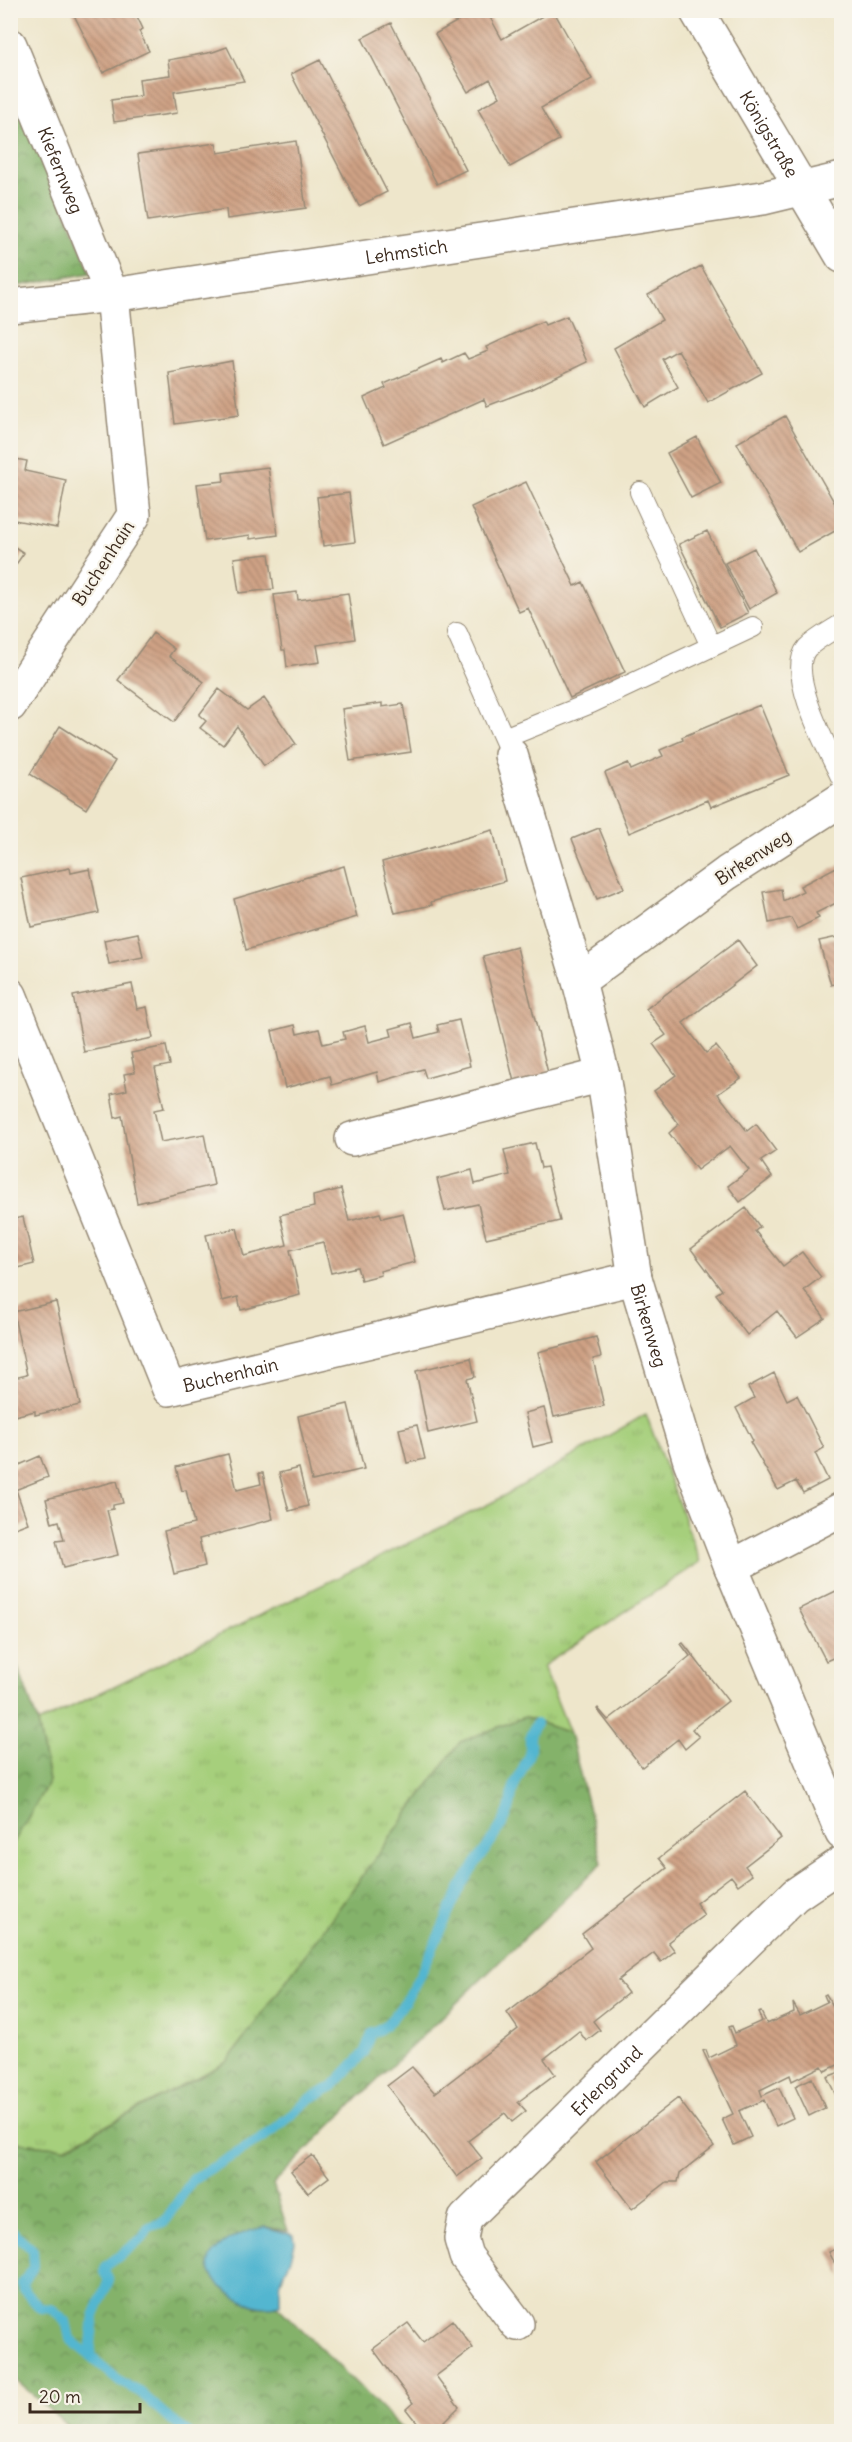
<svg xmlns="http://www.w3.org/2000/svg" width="852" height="2442" font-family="Delius,sans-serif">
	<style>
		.grass { fill: url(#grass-tufts); stroke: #707c4c; stroke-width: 1.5 }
		.forest { fill: url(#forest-crowns); stroke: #606e44; stroke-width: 1.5 }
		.water { fill: #52b6d0; stroke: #467077; stroke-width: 1.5 }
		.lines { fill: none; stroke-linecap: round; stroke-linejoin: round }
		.stream { stroke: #52b6d0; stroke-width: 10 }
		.building { fill: url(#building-back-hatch) }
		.service-casing { stroke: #948874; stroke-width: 22 }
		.minor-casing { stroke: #948874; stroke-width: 36 }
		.secondary-casing { stroke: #948874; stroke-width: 36 }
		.service { stroke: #fff; stroke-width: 20 }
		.minor { stroke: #fff; stroke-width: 33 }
		.secondary { stroke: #fff; stroke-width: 33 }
		.labels { text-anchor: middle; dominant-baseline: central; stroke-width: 4.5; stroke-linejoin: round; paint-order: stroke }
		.street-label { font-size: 18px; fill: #3b2a1e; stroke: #f7f3e8 }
	</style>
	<defs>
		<pattern id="grass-tufts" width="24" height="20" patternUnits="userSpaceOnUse" patternTransform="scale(1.5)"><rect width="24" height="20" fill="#a6cf7b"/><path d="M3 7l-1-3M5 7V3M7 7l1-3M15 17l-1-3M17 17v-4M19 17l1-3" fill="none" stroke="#90b26a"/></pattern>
		<pattern id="forest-crowns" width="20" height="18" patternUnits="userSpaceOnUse" patternTransform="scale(1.5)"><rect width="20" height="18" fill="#84b26b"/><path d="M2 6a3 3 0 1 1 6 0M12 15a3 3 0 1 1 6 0" fill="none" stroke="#6d9157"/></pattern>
		<pattern id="building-back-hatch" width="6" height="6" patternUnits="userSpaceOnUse" patternTransform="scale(1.5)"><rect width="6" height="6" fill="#cfa285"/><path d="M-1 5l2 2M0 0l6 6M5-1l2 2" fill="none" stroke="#a9846c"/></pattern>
	</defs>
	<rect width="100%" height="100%" fill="#f7f3e8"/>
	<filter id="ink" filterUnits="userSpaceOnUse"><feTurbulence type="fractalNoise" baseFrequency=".0167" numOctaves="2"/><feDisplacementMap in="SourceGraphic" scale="12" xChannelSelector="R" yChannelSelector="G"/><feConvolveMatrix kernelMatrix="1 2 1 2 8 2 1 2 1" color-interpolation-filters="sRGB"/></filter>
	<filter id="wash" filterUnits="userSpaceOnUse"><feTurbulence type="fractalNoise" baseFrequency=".008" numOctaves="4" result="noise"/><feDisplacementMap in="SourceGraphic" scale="24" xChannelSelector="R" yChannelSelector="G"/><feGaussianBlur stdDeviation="1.35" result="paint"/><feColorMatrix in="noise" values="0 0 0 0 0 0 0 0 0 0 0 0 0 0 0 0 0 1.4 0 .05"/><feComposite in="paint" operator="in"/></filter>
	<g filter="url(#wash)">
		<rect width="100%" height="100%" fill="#eee6cb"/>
		<path class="grass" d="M646,1414L700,1562L543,1666L570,1733L524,1717L460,1742L227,2062L64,2148L20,2143L11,2138V1847L49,1781L38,1723L493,1502Z"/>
		<path class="forest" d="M11,76L91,273L11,287Z
			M11,1648L38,1723L49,1781L11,1847Z
			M524,1717L570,1733L602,1863L356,2100L273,2184L288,2231L265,2227L256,2307L277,2306L405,2431H73L11,2376V2138L20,2143L65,2148L227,2062L460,1742Z"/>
		<path class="water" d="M265,2227L294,2235L295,2243L291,2258L280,2284V2305C263,2310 251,2305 236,2297C180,2266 223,2235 265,2227Z"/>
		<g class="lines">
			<path class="stream" d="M10,2229L33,2250L34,2266L22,2284L24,2290L40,2308L52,2309L66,2321L70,2339L122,2383L140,2392L172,2421L188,2432
				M90,2354L94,2316L109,2280L104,2272L106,2266L143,2238L149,2227L164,2222L193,2179L266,2136L311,2098L332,2087L364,2053L372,2033C408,2023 444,1917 463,1883C477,1858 498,1837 509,1810C511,1803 511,1794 514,1787C518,1776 525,1766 529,1754C533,1741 525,1741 536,1724"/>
		</g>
		<g id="blocks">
			<path class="building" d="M134,10L143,29L139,31L149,51L103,73L72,11Z
				M477,10H486L502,39L553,10L592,79L541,108L559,140L510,167L478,109L500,97L490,79L468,92L435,34Z
				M391,23L466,170L437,184L362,38Z
				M227,47L244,81L174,92L177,113L114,122L111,100L141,96L139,79L170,75L168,60L213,52Z
				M320,60L387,192L359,206L291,74Z
				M296,141L306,208L227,219L226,209L148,221L138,154L216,143L218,153Z
				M701,266L762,373L708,403L678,350L662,359L678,387L645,407L614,348L662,320L648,295Z
				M567,316L587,362L529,390L487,406L484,399L384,444L364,398L386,388L384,384L441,359L443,363L464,353L468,359L488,351L486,347L543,321L545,325Z
				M232,361L239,415L175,424L169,373Z
				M785,416L842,516V527L798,552L737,443Z
				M697,437L721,483L691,498L667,453Z
				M10,458L27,461L25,471L66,480L57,528L15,520L14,523H10Z
				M268,467L278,535L250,539V535L205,541L197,484L224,481L223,473Z
				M526,482L575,586L583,582L625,672L570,698L528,608L519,612L471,507Z
				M349,493L355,542L323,546L317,497Z
				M707,531L748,613L720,627L679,544Z
				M10,544L24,553L12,570L10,569Z
				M754,548L777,593L749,609L725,563Z
				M269,554L274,589L239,593L234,558Z
				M297,592L298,600L348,593L355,639L317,645L320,662L287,667L285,650H282L274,595Z
				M153,633L174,649L169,656L204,682L174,722L118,680Z
				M219,689L247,710L264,698L296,744L264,766L237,726L223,745L200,728L206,721L199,715Z
				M382,703V707L403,704L411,752L350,761L342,709Z
				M760,705L789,775L711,807L708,800L629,833L605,773L628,763L631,770L663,756L660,750L683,740L682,737Z
				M60,726L115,761L86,809L30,774Z
				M599,828L624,888L597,899L572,839Z
				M493,830L505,881L431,902L432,905L395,913L382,862Z
				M842,864V900L816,913L819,918L797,929L791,918L769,923L763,892L781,889L783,901L803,891L800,886Z
				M344,866L357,917L246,950L234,899Z
				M70,868L71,873L90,869L99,913L31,927L21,878Z
				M138,933L143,957L109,964L104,940Z
				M842,936V997H841L837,983L831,985L819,941Z
				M738,940L757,966L683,1023L706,1053L716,1046L741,1078L718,1094L747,1131L756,1124L776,1151L761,1161L772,1177L740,1202L728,1186L749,1170L730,1146L697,1170L669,1133L679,1124L654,1091L676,1075L653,1044L666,1035L646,1009Z
				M517,947L550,1081L516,1090L483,956Z
				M132,984L137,1009L147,1007L153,1038L84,1052L73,996Z
				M459,1020L470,1066L426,1078L423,1069L379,1082L377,1072L332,1085L330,1076L285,1088L272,1031L295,1025L297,1034L319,1029L323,1044L345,1039L343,1032L365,1026L369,1042L392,1036L390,1029L412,1023L416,1038L439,1032L437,1025Z
				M166,1046L170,1065L155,1068L164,1108L154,1110L161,1142L204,1134L214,1185L137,1203L122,1116L115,1118L111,1094L127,1090L124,1074L135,1072L131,1053Z
				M535,1143L541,1168L547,1167L560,1221L486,1238L478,1204L445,1211L437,1179L472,1170L475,1184L510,1175L504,1150Z
				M341,1189L349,1221L380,1213L382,1218L403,1213L415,1262L380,1271L381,1275L361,1280L357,1267L331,1273L323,1242L290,1250L300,1295L241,1310L238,1297L222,1301L206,1235L237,1228L244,1256L287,1245L280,1215L314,1207L313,1196Z
				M746,1208L760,1227L755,1231L783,1266L802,1252L821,1277L804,1290L825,1318L797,1337L777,1311L747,1335L716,1294L722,1290L691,1249Z
				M23,1217L34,1264L10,1270V1220Z
				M56,1302L80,1405L35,1415V1411L10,1417V1379L27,1375L13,1312Z
				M596,1337L601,1357L593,1359L604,1406L554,1417L538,1352Z
				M471,1358L475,1377L467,1379L477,1421L428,1433L416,1371Z
				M774,1373L787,1400L797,1395L824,1448L815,1453L828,1480L803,1493L796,1481L778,1490L750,1442L753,1441L736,1408L754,1398L748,1387Z
				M348,1404L364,1469L312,1481L298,1416Z
				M544,1408L553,1442L533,1447L525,1413Z
				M417,1425L425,1459L407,1463L399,1429Z
				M228,1454L237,1490L261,1484L259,1473H263L273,1519L199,1539L205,1566L174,1574L164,1531L194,1524L186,1490L182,1491L176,1467Z
				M40,1456L48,1477L15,1490L10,1469Z
				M299,1468L308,1506L289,1511L279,1473Z
				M117,1481L123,1503L113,1505V1509L107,1510L118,1555L63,1568L56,1541L64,1540L59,1521L52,1523L46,1499Z
				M16,1490L28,1523L10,1530V1492Z
				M842,1588V1654L826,1661L799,1609Z
				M683,1643L728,1701L692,1729L699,1737L685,1749L678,1739L642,1767L597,1709L598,1708L608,1720L672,1671L690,1656L681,1644Z
				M745,1791L781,1838L745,1866L752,1875L738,1885L731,1876L696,1903L704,1915L668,1942L675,1951L661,1962L654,1953L618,1980L628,1993L593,2021L600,2030L586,2041L579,2031L544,2059L555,2074L518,2102L526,2111L512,2122L505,2113L468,2141L482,2158L457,2177L387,2086L412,2067L435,2093L518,2029L507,2013L591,1948L582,1934L667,1868L659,1858Z
				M826,1994L833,2006L842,2002V2063L825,2071L822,2066L792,2081L790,2075L760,2090L762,2096L779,2088L793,2118L776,2126L764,2100L739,2111L751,2137L734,2145L722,2119L733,2114L703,2051L706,2050L709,2058L736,2045L729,2027L732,2026L735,2033L762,2021L758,2013L761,2012L767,2024L794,2012L793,2003L800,2015L827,2002L824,1995Z
				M842,2071V2108L827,2077Z
				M812,2078L825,2108L809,2116L795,2086Z
				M678,2098L714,2146L680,2173L678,2182H667L632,2209L596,2162Z
				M312,2155L329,2177L308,2193L291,2171Z
				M842,2246V2277L829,2252Z
				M452,2320L473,2348L436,2376L459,2407L434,2432H424L406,2409L413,2403L373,2349L408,2323L423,2342Z"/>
		</g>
	</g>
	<g filter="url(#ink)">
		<use href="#blocks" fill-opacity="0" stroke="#948874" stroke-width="1.5"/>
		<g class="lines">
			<g class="service-casing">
				<path id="service" d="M640,492L711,646
					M842,624C831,631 816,639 807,648C785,673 830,753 842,779
					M457,633L509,750
					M504,738L591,703L753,627"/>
			</g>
			<g class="minor-casing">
				<g id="minor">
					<path id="s1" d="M10,45L112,295L134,515L10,705"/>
					<path id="s2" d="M10,306L112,295L763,198L842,179"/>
					<path d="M511,755L579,981"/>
					<path id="s3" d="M842,799L727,873L579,981L603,1075L635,1278L690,1461L731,1567L842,1833"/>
					<path id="s4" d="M10,995L169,1389L635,1278"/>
					<path d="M352,1139L603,1075"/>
					<path d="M731,1567L842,1509"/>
					<path id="s5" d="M517,2324L466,2256L461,2239L465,2219L795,1895L842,1863"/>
				</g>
			</g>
			<g class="secondary-casing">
				<g id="secondary">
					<path id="s6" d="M696,10L842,256"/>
				</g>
			</g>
			<use href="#service" class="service"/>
			<use href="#minor" class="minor"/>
			<use href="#secondary" class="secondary"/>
		</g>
	</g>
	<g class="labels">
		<g class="street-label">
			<text stroke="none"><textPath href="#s6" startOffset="144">Königstraße</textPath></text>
			<text stroke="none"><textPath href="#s1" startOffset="135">Kiefernweg</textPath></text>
			<text stroke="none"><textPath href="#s2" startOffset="400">Lehmstich</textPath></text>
			<text transform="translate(103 563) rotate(-57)">Buchenhain</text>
			<text transform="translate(753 857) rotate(-33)">Birkenweg</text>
			<text stroke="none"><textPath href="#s3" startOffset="672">Birkenweg</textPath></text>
			<text stroke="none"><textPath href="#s4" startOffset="488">Buchenhain</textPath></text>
			<text stroke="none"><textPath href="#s5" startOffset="321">Erlengrund</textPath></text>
		</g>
	</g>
	<rect width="852" height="2442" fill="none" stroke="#f7f3e8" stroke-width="36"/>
	<path d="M30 2403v9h110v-9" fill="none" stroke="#3b2a1e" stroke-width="3"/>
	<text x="39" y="2403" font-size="18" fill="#3b2a1e" stroke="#f7f3e8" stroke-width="4.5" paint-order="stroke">20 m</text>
</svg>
